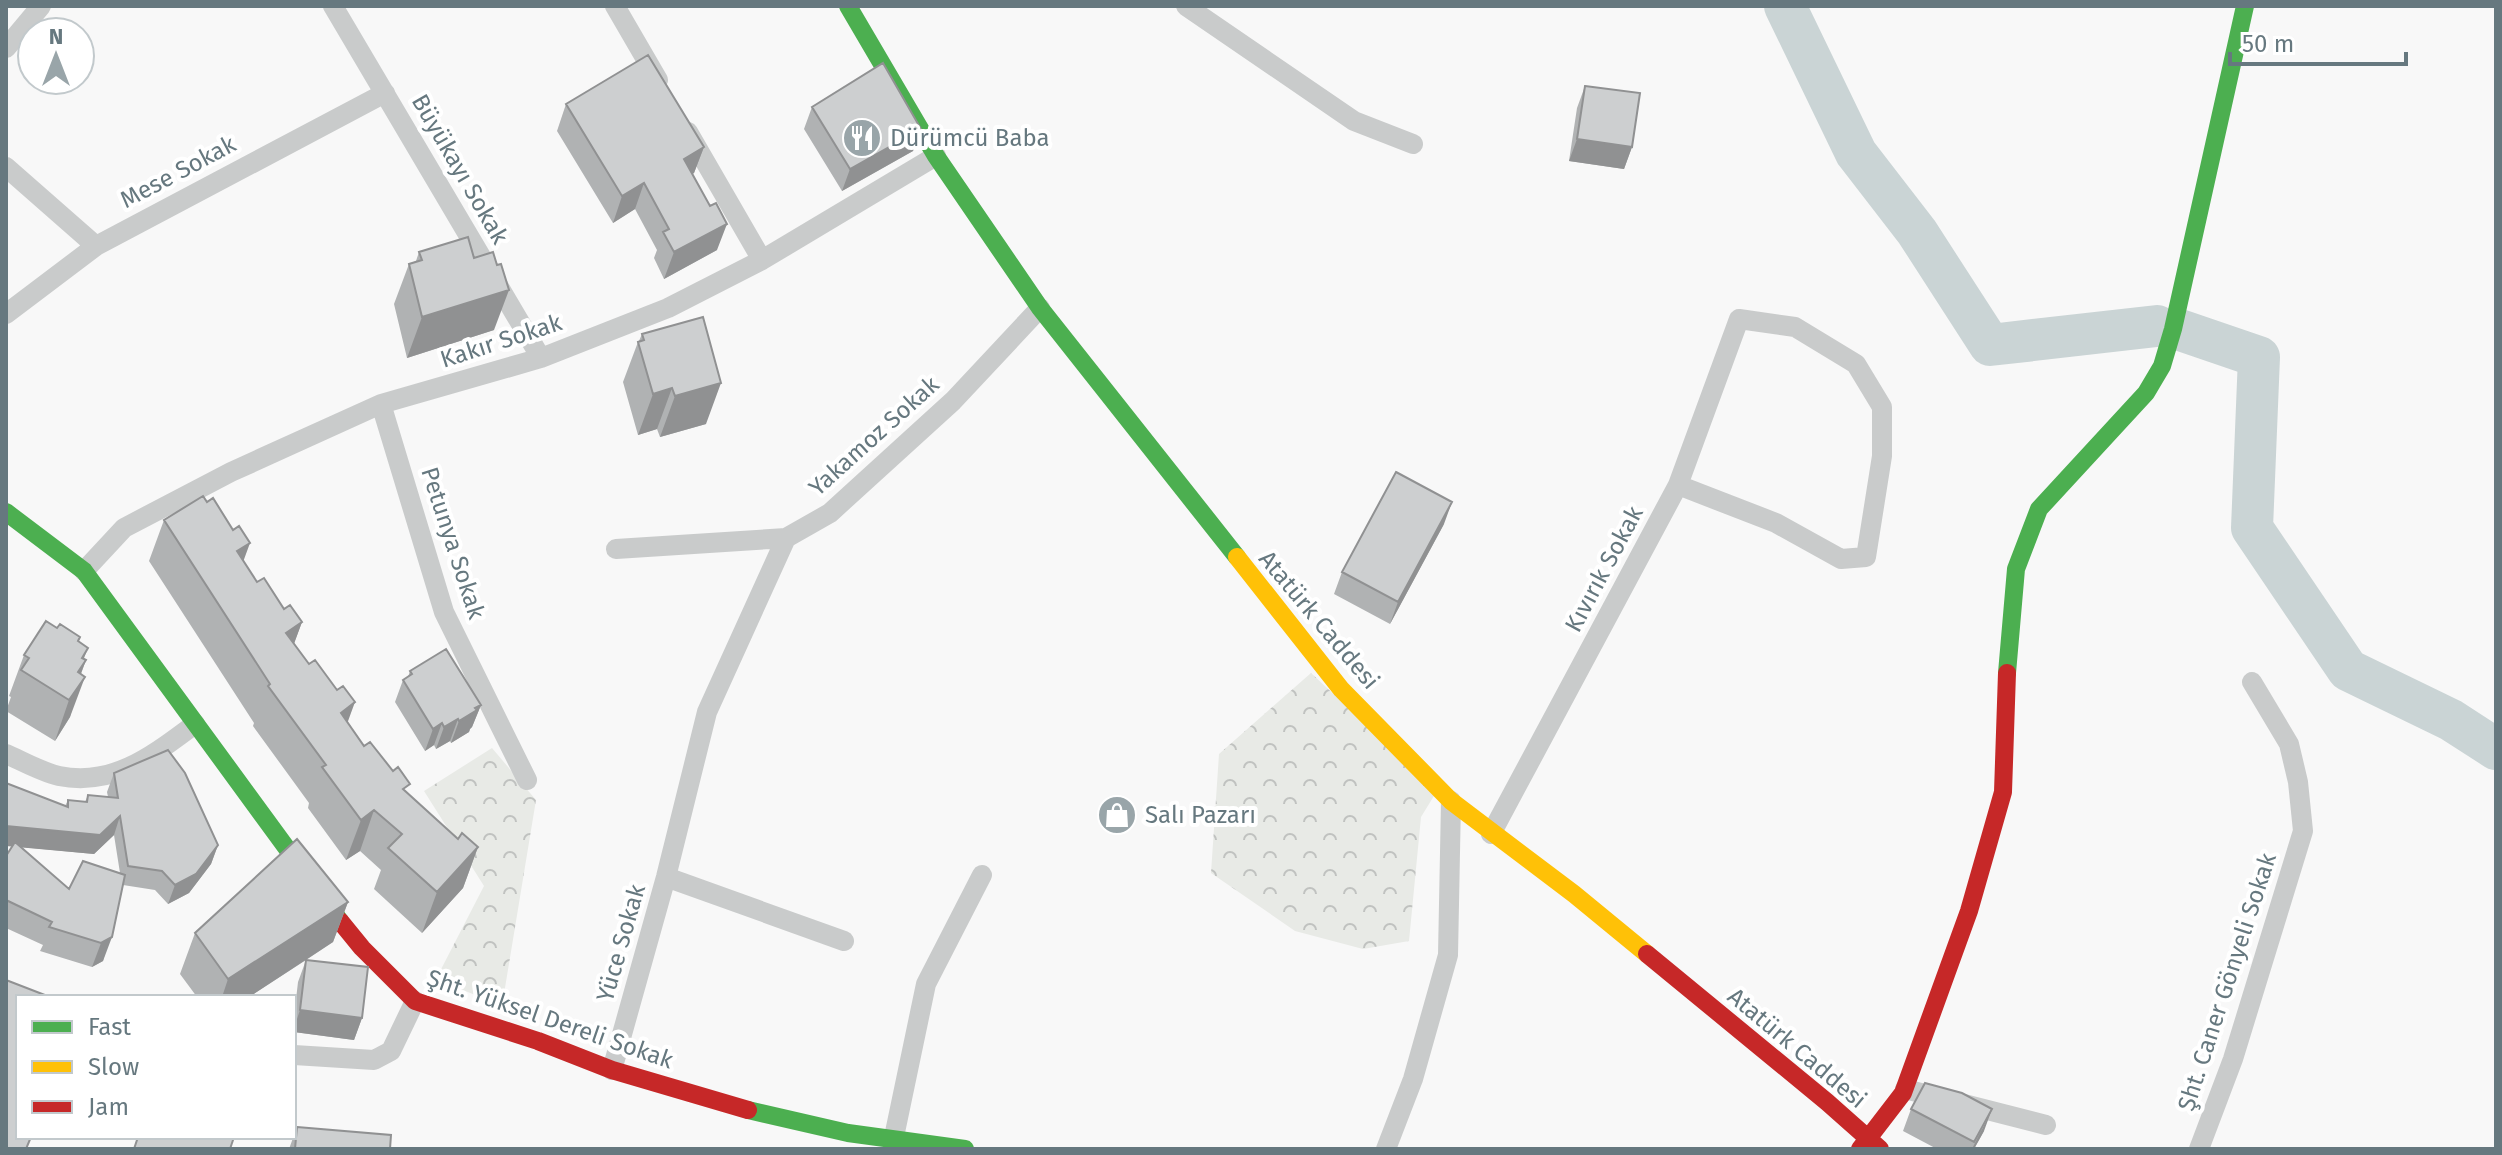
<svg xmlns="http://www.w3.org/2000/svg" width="2502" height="1155" font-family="'Fira Sans',sans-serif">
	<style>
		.forest { fill: url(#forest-crowns) }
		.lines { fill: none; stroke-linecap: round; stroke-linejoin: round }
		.river { stroke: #cad4d5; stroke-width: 42 }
		.street { stroke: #c9cbcb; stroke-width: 20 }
		.fast { stroke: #4caf50; stroke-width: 18 }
		.slow { stroke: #ffc107; stroke-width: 18 }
		.jam { stroke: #c62828; stroke-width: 18 }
		.wall { fill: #b0b2b3; fill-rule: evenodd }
		.shaded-wall { fill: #909192 }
		.building { fill: #cdcfd0; stroke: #909192; stroke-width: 2 }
		.labels { text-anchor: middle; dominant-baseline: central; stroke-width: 8; stroke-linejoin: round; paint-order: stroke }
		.poi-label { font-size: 24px; fill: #66787f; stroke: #fff; text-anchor: start }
		.street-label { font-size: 24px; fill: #66787f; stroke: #fff }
	</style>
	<defs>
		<pattern id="forest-crowns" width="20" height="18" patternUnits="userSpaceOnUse" patternTransform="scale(2)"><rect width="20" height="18" fill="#e8eae6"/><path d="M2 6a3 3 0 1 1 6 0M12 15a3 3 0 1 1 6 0" fill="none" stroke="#c0c2c0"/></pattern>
	</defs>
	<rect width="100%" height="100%" fill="#f8f8f8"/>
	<path class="forest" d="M1311,673L1437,791L1421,817L1409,941L1363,949L1295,931L1211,873L1219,754Z
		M492,748L536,800L502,1006L436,979L484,886L424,791Z"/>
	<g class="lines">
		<path class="river" d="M1785,6L1856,153L1917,232L1990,345L2157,326
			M2183,331L2259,357L2252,528L2348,670L2451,720L2496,749"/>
		<path class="street" d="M333,6L541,358
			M615,6L658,80
			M1186,6L1354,121L1413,144
			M6,48L41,6
			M688,132L762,260
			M6,167L96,246
			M6,314L96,246L385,93
			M381,404L444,612L527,780
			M616,549L786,538L830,513L953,401L1040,308
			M84,571L124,528L231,472L381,404L541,358L668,308L762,260L936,156
			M6,754C22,761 41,772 59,776C114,787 153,755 195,724
			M1491,834L1678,485L1739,319L1795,327L1856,364L1882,407V456L1866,557L1841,559L1776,523L1678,485
			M666,877L844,941
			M294,1055L374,1060L391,1051L415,1001
			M612,1070L666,877L707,712L786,538
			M1905,1089L2046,1125
			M894,1137L926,984L982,875
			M1386,1149L1413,1079L1448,955L1451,801
			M2199,1149L2233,1059L2303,831L2298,782L2289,744L2252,682"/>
		<path class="fast" d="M848,6L936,156L1040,308L1237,557
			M6,512L84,571L340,921
			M2007,673L2016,569L2039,509L2146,393L2162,366L2173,329L2245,6
			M748,1110L848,1133L965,1149"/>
		<path class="slow" d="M1237,557L1341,689L1451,801L1574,894L1647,954"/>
		<path class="jam" d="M340,921L362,948L415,1001L538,1041L612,1070L748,1110
			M1647,954L1827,1102L1880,1149
			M1860,1149L1903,1093L1969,911L2003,792L2007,673"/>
	</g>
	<path class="wall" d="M1585,86L1632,147L1624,169L1569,161L1577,108Z
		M566,104L704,147L694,173L692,174L717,250L664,279L654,258L657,250L635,209L613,223L557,131Z
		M812,107L921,129L913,151L842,191L804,129Z
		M419,252L494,330L407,358L394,304L409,264L416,261Z
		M642,334L706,424L660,437L657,429L638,435L623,382L638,342L639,341Z
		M164,520L243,561L257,582L284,609L302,622L294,643L364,746L407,793L458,839L478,847L463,888L422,933L374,889L381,870L360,851L346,860L308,808L309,803L253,726L254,723L149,561Z
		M1444,524L1390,624L1334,594L1342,572Z
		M57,628L80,637L78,642L84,659L86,660L81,674L70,717L55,741L6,711L11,697L9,696L24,655Z
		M410,671L481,705L472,727L470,729L469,732L451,743L450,741L436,749L434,745L425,751L395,702L403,680L408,677Z
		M114,773L218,845L211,864L189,893L168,904L155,890L123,885L103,961L92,967L40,951L43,945L6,928V855L65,806L68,800L85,802L88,795L108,797L107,792ZM114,835L120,873L69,889L21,847L94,854Z
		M348,902L333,942L306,960L362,1018L354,1040L294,1032V1017L298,982L306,960L249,997H197L180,974L195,933Z
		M1911,1109L1984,1131L1974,1149H1937L1903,1131Z
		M297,1127L390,1149H289Z"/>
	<path class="shaded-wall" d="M921,129L913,151L842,191L850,169Z
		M1577,139L1632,147L1624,169L1569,161Z
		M704,147L694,173L674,185L684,159Z
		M644,183L635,209L613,223L622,196Z
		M727,224L717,250L664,279L674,252Z
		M509,290L494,330L407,358L422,317Z
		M721,383L706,424L660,437L675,396Z
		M672,388L657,429L638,435L653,394Z
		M1452,502L1444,524L1390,624L1398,602Z
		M250,543L235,584L237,551Z
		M302,622L287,663L286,633Z
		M88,648L80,668L86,660L73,694L85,677L70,717L55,741L69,700L82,658Z
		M355,702L340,743L341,713Z
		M481,705L472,727L470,729L469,732L451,743L459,721Z
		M458,719L450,741L436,749L444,727Z
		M442,723L434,745L425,751L433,729Z
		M374,810L360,851L346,860L361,820Z
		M120,816L114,835L94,854L6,846V826Z
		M218,845L211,864L189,893L168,904L175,885Z
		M478,847L463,888L422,933L437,892Z
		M348,902L333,942L249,997H222L228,979Z
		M112,937L103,961L92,967L101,943Z
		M300,1010L362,1018L354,1040L294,1032V1028Z
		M1992,1109L1984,1131L1974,1149H1972Z"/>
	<path class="building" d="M648,55L704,147L684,159L710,206L716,203L727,224L674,252L663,232L669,229L644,183L622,196L566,104Z
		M883,63L921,129L850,169L812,107Z
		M1585,86L1640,93L1632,147L1577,139Z
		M468,237L474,258L493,252L497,265L501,264L509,290L422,317L409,264L422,260L419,252Z
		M703,317L721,383L675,396L672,388L653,394L638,342L644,340L642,334Z
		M1396,472L1452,502L1398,602L1342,572Z
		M203,496L207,502L213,498L233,530L239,526L250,543L237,551L257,582L264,578L284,609L290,605L302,622L286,633L309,664L315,660L337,690L343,686L355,702L341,713L364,746L370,742L393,771L398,767L410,784L403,789L458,839L462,833L478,847L437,892L388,848L402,834L374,810L361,820L322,767L326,765L268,686L270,684L164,520Z
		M46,621L57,628L60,624L80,637L78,641L88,648L82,658L86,660L78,672L85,677L69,700L21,670L29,658L24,655Z
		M446,649L481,705L475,708L477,710L459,721L458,719L444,727L442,723L433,729L403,680L412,674L410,671Z
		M168,750L185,773L218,845L196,874L175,885L162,871L128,866L120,816L100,835L6,826V783L68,807V800L87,802L88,795L118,798L114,773Z
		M297,839L348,902L228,979L195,933Z
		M15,842L69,889L83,861L125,875L112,937L101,943L49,927L52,922L6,900V856Z
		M306,960L368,967L362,1018L300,1010Z
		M6,980L50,997H18V1137H31L26,1149H10L6,1148Z
		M1925,1083L1962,1093L1992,1109L1974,1142L1911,1109Z
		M297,1127L391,1135L390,1149H295Z
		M138,1137H234L230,1149H134Z"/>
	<defs>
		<g id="restaurant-disc" transform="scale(2)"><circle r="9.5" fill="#99a5a9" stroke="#fff"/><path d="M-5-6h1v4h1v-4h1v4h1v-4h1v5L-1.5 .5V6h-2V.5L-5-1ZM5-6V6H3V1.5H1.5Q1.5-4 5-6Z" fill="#fff"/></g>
		<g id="shop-disc" transform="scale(2)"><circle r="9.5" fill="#99a5a9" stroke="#fff"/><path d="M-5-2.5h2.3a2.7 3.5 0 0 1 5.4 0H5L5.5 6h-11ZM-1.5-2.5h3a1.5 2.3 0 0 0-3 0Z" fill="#fff"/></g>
	</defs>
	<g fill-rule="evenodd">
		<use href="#restaurant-disc" x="862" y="138"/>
		<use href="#shop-disc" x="1117" y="815"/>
	</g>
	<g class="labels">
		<g class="poi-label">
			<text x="890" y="138">Dürümcü Baba</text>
			<text x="1145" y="815">Salı Pazarı</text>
		</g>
		<g class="street-label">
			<text transform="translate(460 169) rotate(60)">Büyükayı Sokak</text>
			<text transform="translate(178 172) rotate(-28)">Mese Sokak</text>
			<text transform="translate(501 341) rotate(-18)">Kakır Sokak</text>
			<text transform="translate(874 436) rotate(-42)">Yakamoz Sokak</text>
			<text transform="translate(453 543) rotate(72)">Petunya Sokak</text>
			<text transform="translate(1604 569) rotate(-62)">Kıvırık Sokak</text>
			<text transform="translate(1319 620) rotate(50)">Atatürk Caddesi</text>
			<text transform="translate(621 943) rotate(-74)">Yüce Sokak</text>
			<text transform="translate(2227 982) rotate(-72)">Şht. Caner Gönyeli Sokak</text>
			<text transform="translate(550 1019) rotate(19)">Şht. Yüksel Dereli Sokak</text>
			<text transform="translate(1797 1048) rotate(40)">Atatürk Caddesi</text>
		</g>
	</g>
	<rect width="2502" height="1155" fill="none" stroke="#66787f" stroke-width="16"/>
	<rect x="16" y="995" width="280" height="144" fill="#ffffff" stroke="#c2c9cc" stroke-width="2"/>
	<rect x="32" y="1021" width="40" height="12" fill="#4caf50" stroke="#c2c9cc" stroke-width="2"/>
	<text x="88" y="1035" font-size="24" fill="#66787f">Fast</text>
	<rect x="32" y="1061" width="40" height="12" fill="#ffc107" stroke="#c2c9cc" stroke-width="2"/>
	<text x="88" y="1075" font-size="24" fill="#66787f">Slow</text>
	<rect x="32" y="1101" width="40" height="12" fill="#c62828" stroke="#c2c9cc" stroke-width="2"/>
	<text x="88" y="1115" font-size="24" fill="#66787f">Jam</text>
	<g transform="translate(56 56)"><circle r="38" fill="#ffffff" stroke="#c2c9cc" stroke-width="2"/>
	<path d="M0-6L14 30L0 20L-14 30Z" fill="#99a5a9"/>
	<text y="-12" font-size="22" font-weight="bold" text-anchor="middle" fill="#66787f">N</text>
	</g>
	<path d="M2230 52v12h176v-12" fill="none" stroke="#66787f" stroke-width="4"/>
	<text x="2242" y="52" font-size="24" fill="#66787f" stroke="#ffffff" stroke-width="6" paint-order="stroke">50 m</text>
</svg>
